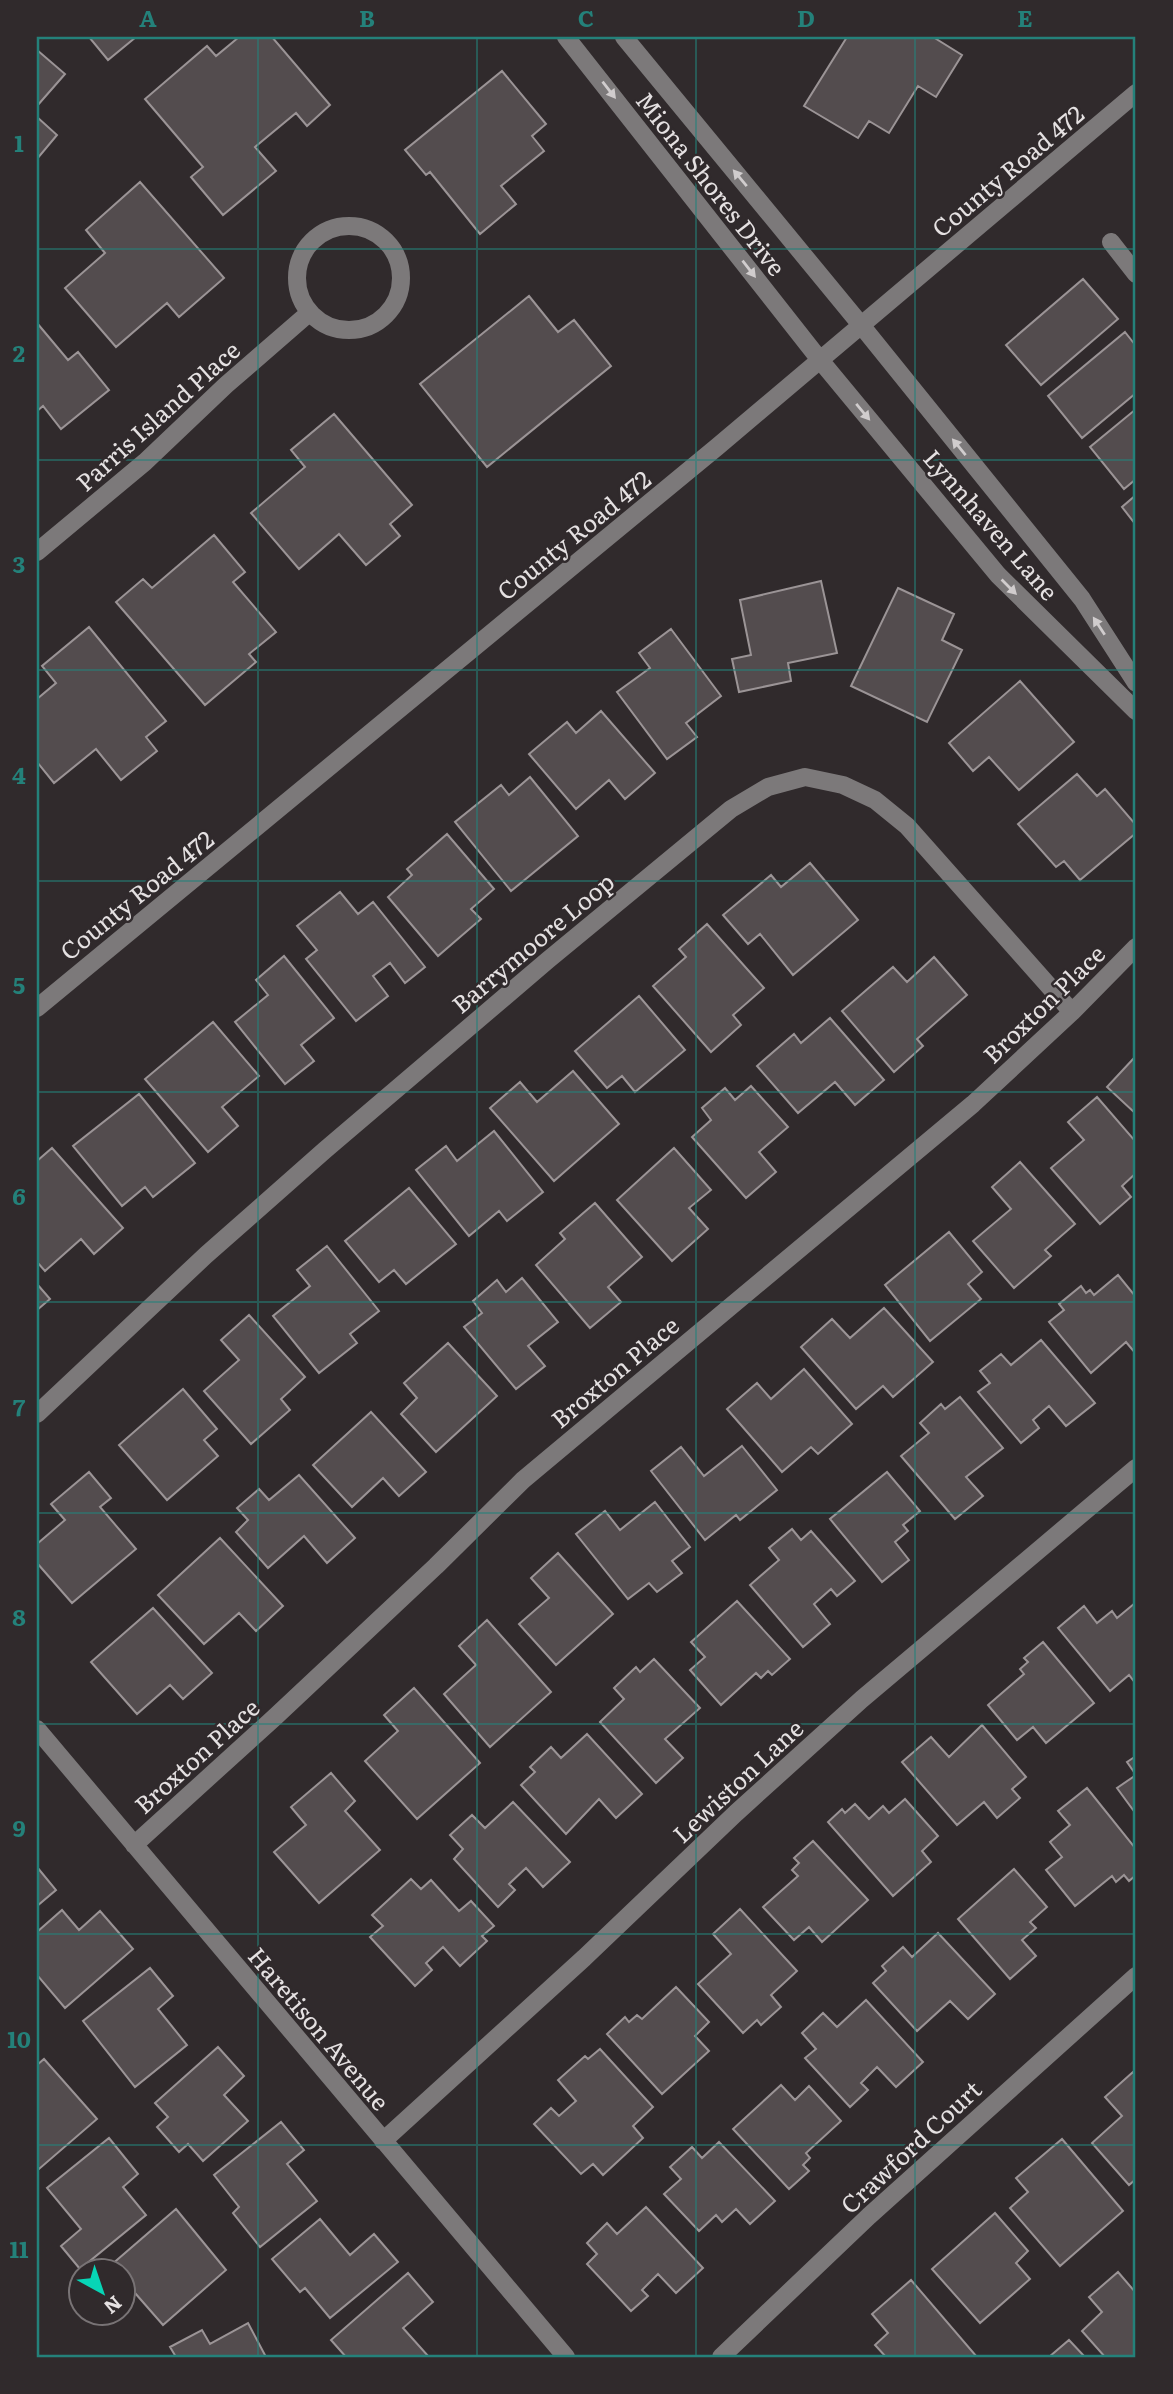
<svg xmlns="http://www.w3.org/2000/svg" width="1173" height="2394" font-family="Literata,serif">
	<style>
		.building { fill: #534c4e; stroke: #9b9496; stroke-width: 2 }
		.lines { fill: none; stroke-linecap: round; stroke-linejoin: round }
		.minor { stroke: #7c797a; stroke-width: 18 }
		.oneway { fill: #d0cccd }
		.grid { fill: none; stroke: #24817a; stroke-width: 2; stroke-opacity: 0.55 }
		.labels { text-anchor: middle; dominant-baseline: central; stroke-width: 5; stroke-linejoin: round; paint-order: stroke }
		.street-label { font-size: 24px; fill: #e5e1e2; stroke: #302a2c }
		.neatline { fill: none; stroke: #24817a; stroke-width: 2.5 }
		.grid-label { font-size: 23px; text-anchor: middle; font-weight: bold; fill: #24817a }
	</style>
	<rect width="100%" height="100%" fill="#302a2c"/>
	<path class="building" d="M89,37H136L108,60Z
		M239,37H272L330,105L307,126L296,113L255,147L276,171L223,215L191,177L203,167L145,99L207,46L216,56Z
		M847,37H933L962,55L936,97L918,86L889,133L869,121L858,138L804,106Z
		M37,50L65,74L37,106Z
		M502,71L546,124L532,136L544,151L501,186L516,204L480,234L430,172L426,175L405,150Z
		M37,117L57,135L37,159Z
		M140,182L224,278L179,317L167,303L116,347L65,288L105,253L86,230Z
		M1083,279L1118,319L1041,385L1006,345Z
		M529,296L558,332L574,320L611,366L487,467L420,384Z
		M37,323L68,360L78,352L109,390L61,429L43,406L37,411Z
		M1125,332L1136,346V393L1082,438L1048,396Z
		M1136,409V479L1124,489L1090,447Z
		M334,414L412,505L390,524L400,536L366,565L339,534L299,569L251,513L305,467L291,450Z
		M1136,495V525L1122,507Z
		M214,535L245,572L233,582L276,632L249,654L256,662L205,705L116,602L143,579L152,588Z
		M821,581L837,653L788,663L791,681L739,692L732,659L751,655L740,600Z
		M898,588L954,614L942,640L962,650L927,722L851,686Z
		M89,627L166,721L146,737L157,751L121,780L96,749L54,783L37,762V699L56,683L42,666Z
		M671,629L721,696L686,723L697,737L667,759L617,692L650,668L639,653Z
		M1020,681L1074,742L1019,790L989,757L973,771L949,743Z
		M601,711L655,773L625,799L609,780L576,809L529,754L567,722L576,733Z
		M1077,774L1097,796L1105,789L1136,825V833L1080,880L1064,861L1056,867L1018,824Z
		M530,777L578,836L511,891L455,822L501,785L509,795Z
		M447,834L494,889L471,909L481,919L438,956L388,897L412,875L407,869Z
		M810,863L858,920L793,975L760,934L748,944L723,915L771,875L781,887Z
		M340,892L358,914L373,902L425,967L405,983L390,963L373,976L388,996L356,1021L306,959L317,950L297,926Z
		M707,924L764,988L733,1015L741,1025L711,1052L653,986L686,957L679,949Z
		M284,956L334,1018L301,1045L314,1061L285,1084L235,1022L268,995L256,980Z
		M934,957L967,995L917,1039L923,1046L894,1072L842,1011L893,967L907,982Z
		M639,996L685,1050L635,1092L622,1076L607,1088L575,1051Z
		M830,1018L884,1080L855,1105L835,1082L798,1113L757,1066L794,1034L801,1043Z
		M213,1022L259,1076L222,1107L238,1126L208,1152L145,1079Z
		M1134,1058L1136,1060V1114L1107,1087Z
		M573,1071L619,1124L554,1181L490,1108L520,1082L537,1102Z
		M751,1086L788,1127L759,1152L776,1172L746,1198L692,1137L711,1120L702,1108L725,1088L735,1100Z
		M139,1094L195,1163L153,1197L145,1187L122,1206L73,1146Z
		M1097,1097L1136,1142V1173L1122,1186L1131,1197L1100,1224L1051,1168L1084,1140L1068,1122Z
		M494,1131L543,1192L507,1221L499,1211L469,1236L416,1170L446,1146L457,1161Z
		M52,1148L123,1228L94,1254L81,1239L45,1271L37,1262V1161Z
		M674,1148L711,1190L689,1208L708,1229L672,1261L617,1200Z
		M1020,1162L1075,1224L1045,1250L1051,1256L1014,1288L973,1241L1011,1209L992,1187Z
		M409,1188L456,1244L406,1284L394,1270L379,1282L345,1241Z
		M595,1203L642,1257L608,1287L621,1302L590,1328L536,1265L565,1239L560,1233Z
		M949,1232L982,1272L968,1284L981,1299L930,1341L885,1285Z
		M327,1246L379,1311L350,1334L357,1343L319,1373L273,1316L310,1286L297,1270Z
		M1118,1275L1136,1297V1354L1126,1342L1091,1373L1049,1322L1064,1310L1059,1304L1081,1286L1086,1293L1090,1290L1094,1295Z
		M522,1278L558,1322L528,1346L545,1366L516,1389L464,1327L482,1313L473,1301L497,1280L506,1292Z
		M37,1284L50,1299L37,1310Z
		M884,1308L933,1362L893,1397L883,1386L856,1409L801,1347L832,1319L850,1338Z
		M249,1315L305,1377L281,1399L290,1410L251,1444L204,1391L239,1360L221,1340Z
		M1041,1340L1095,1403L1066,1426L1049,1406L1033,1420L1039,1428L1021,1443L978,1392L990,1383L980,1371L1001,1354L1011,1365Z
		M448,1343L497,1396L436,1452L401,1414L417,1398L404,1383Z
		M804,1369L852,1424L818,1454L811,1447L782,1472L727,1409L757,1383L771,1399Z
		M183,1389L217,1429L204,1440L218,1456L167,1500L119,1445Z
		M960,1397L1003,1448L966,1477L983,1496L955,1519L901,1456L929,1433L920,1423L941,1404L945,1409Z
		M371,1412L426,1472L399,1496L383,1478L352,1507L313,1465Z
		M742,1446L777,1490L740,1520L736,1515L705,1540L651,1471L681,1447L704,1476Z
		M89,1472L111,1498L100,1507L136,1549L72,1603L37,1563V1544L65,1520L51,1504Z
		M887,1472L920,1511L903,1525L908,1531L895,1542L909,1560L882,1582L830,1519Z
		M299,1475L355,1538L327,1563L304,1536L268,1568L236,1532L248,1520L237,1508L259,1489L269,1500Z
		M655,1502L690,1547L672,1561L682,1573L657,1592L649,1583L628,1599L576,1534L605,1511L620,1530Z
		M792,1529L801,1540L811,1531L855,1581L837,1596L831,1589L814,1604L830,1624L803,1647L750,1585L779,1560L769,1548Z
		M220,1538L283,1606L256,1631L239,1613L204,1644L158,1595Z
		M558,1553L613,1614L556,1665L519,1624L549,1598L531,1578Z
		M737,1601L790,1659L772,1675L768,1671L761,1678L756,1673L721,1705L690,1670L705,1657L691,1642Z
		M1135,1603L1136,1605V1684L1129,1675L1110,1691L1058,1628L1084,1606L1097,1623L1112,1611L1117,1618Z
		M153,1608L212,1673L183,1699L170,1685L137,1714L91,1662Z
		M487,1620L551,1692L490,1747L444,1694L476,1665L459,1646Z
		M1043,1642L1094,1703L1046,1743L1033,1727L1017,1740L988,1705L1024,1674L1020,1669L1028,1662L1024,1658Z
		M654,1659L700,1708L665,1739L683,1758L656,1783L600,1722L624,1699L614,1688L636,1667L640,1672Z
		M414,1688L480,1763L417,1819L365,1761L398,1731L384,1715Z
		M982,1725L1026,1777L1012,1789L1020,1798L997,1818L984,1802L957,1825L902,1762L931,1737L949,1757Z
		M587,1734L642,1794L616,1818L599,1799L566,1834L521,1785L535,1772L530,1767L551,1747L561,1758Z
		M1136,1756V1814L1117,1788L1136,1775L1127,1762Z
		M331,1773L355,1801L345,1811L380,1850L319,1903L274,1852L306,1825L291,1807Z
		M1087,1788L1136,1849V1875L1129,1881L1124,1875L1116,1882L1112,1876L1075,1906L1046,1870L1062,1857L1050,1842L1070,1825L1058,1811Z
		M905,1799L938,1836L922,1851L931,1862L893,1896L828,1822L842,1809L845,1813L855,1804L869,1819L883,1806L889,1813Z
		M513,1802L570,1862L543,1887L526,1868L509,1884L515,1890L498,1907L454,1859L463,1849L450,1835L472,1815L485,1828Z
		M813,1841L868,1900L822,1942L809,1927L794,1940L763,1907L798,1876L792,1870L799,1863L794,1858Z
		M37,1867L56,1890L37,1906Z
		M1014,1869L1047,1907L1030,1922L1036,1928L1022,1940L1036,1956L1010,1979L958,1919Z
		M411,1879L421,1889L431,1880L459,1911L471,1901L494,1926L482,1936L487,1941L460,1966L443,1947L426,1963L432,1970L415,1986L370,1937L383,1926L372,1915Z
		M740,1909L797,1971L771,1995L781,2007L761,2025L757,2020L743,2033L698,1984L731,1954L713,1934Z
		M62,1910L79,1930L100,1911L133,1949L65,2008L37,1975V1932Z
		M938,1933L995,1994L968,2019L950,2001L917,2031L873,1983L886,1971L882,1966L903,1947L912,1957Z
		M150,1968L173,1996L158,2009L187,2045L135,2087L83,2021Z
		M676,1987L709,2022L695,2036L709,2051L662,2094L607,2034L625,2017L629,2022L637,2015L642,2019Z
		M866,2000L923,2062L896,2087L877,2067L861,2083L868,2090L850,2107L805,2058L816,2049L802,2033L823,2013L837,2027Z
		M218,2047L244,2076L224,2095L248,2121L203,2161L188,2144L179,2152L157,2127L168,2117L155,2103Z
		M600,2049L653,2107L633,2126L643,2138L603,2175L593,2164L581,2174L534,2124L551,2108L559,2116L576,2101L558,2080L585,2056L588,2059Z
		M44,2059L97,2119L39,2169L37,2167V2065Z
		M1133,2072L1136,2076V2179L1129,2185L1092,2143L1122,2116L1105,2097Z
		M781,2085L795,2100L809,2086L841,2121L806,2153L810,2158L803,2165L809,2171L789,2189L733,2129Z
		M281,2122L304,2150L287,2164L317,2201L260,2247L233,2213L239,2207L214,2175Z
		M109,2138L138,2174L123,2187L146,2215L80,2269L61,2246L81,2229L47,2188Z
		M1062,2139L1123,2211L1060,2266L1010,2208L1028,2192L1016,2178Z
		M719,2142L775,2201L750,2224L736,2209L722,2222L716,2215L699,2231L664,2194L681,2179L670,2167L692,2147L702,2158Z
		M646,2207L703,2268L676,2293L658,2274L642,2290L648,2296L631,2311L587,2264L597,2254L587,2243L607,2223L617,2234Z
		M176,2209L226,2270L163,2325L135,2293L122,2304V2272H103Z
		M995,2213L1028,2251L1016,2263L1030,2279L980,2323L932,2269Z
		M320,2219L350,2255L374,2234L398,2262L330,2318L305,2288L300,2292L272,2259Z
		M1118,2272L1136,2293V2357H1105L1082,2331L1102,2312L1089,2297Z
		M408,2273L433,2302L403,2328L429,2357H346L331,2340Z
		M911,2280L977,2357H886L875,2345L888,2333L872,2314Z
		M248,2323L266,2357H176L170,2347L202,2330L210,2344Z
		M1069,2340L1085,2357H1049Z"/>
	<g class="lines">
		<path class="minor" d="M566,37L820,360L998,575L1136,711
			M624,37L861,325L1082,599L1136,683
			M297 278a52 52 0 1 1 104 0a52 52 0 1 1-104 0Z
			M1111,242L1136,274
			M37,552L145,462L226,385L309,313
			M37,1008L717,447L1136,93
			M37,1414L206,1255L325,1150L548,960L731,809L768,787L805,777L843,785L875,800L907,826L1072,1012
			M37,1729L566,2357
			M134,1845L275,1717L436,1566L523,1480L973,1104L1072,1012L1136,947
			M383,2141L584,1958L736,1813L862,1699L1136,1468
			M721,2357L869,2216L1136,1976"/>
	</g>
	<defs><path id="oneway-solid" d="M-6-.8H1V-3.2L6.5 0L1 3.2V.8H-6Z" transform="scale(1.75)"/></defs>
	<g class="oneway">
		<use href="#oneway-solid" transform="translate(609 90) rotate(52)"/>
		<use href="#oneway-solid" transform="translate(740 178) rotate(-130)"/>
		<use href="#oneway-solid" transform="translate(749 269) rotate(52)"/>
		<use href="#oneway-solid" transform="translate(863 412) rotate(50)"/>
		<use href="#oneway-solid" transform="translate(959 447) rotate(-129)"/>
		<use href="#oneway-solid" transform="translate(1009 587) rotate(45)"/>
		<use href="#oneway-solid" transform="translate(1099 626) rotate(-123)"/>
	</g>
	<path class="grid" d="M258,37V2357M477,37V2357M696,37V2357M915,37V2357M37,249H1136M37,460H1136M37,670H1136M37,881H1136M37,1092H1136M37,1302H1136M37,1513H1136M37,1724H1136M37,1934H1136M37,2145H1136"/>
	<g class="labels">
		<g class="street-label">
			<text transform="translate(1007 170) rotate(-40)">County Road 472</text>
			<text transform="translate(712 183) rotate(52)">Miona Shores Drive</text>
			<text transform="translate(157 415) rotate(-42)">Parris Island Place</text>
			<text transform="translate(992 524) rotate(49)">Lynnhaven Lane</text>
			<text transform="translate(573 534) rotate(-39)">County Road 472</text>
			<text transform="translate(136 894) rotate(-39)">County Road 472</text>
			<text transform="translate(532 942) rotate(-40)">Barrymoore Loop</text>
			<text transform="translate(1043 1003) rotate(-44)">Broxton Place</text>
			<text transform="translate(614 1371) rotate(-40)">Broxton Place</text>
			<text transform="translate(196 1755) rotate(-42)">Broxton Place</text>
			<text transform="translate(737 1780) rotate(-43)">Lewiston Lane</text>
			<text transform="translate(320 2028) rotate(50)">Haretison Avenue</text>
			<text transform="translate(910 2146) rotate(-43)">Crawford Court</text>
		</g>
	</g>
	<rect width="1173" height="2394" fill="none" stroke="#302a2c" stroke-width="77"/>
	<g transform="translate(102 2292) rotate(140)"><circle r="33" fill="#302a2c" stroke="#787375" stroke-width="2"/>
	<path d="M0-5L12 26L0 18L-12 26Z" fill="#07d5b6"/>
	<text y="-10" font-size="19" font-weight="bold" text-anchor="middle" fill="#e5e1e2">N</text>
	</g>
	<rect x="38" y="38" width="1096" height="2318" class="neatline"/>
	<g class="grid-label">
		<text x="148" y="27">A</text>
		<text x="367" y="27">B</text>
		<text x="586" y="27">C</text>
		<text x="806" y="27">D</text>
		<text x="1025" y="27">E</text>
		<text x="19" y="152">1</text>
		<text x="19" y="362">2</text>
		<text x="19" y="573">3</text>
		<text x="19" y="784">4</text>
		<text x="19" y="994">5</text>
		<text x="19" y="1205">6</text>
		<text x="19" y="1416">7</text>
		<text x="19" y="1626">8</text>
		<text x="19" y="1837">9</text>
		<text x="19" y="2048">10</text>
		<text x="19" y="2258">11</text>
	</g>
</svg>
